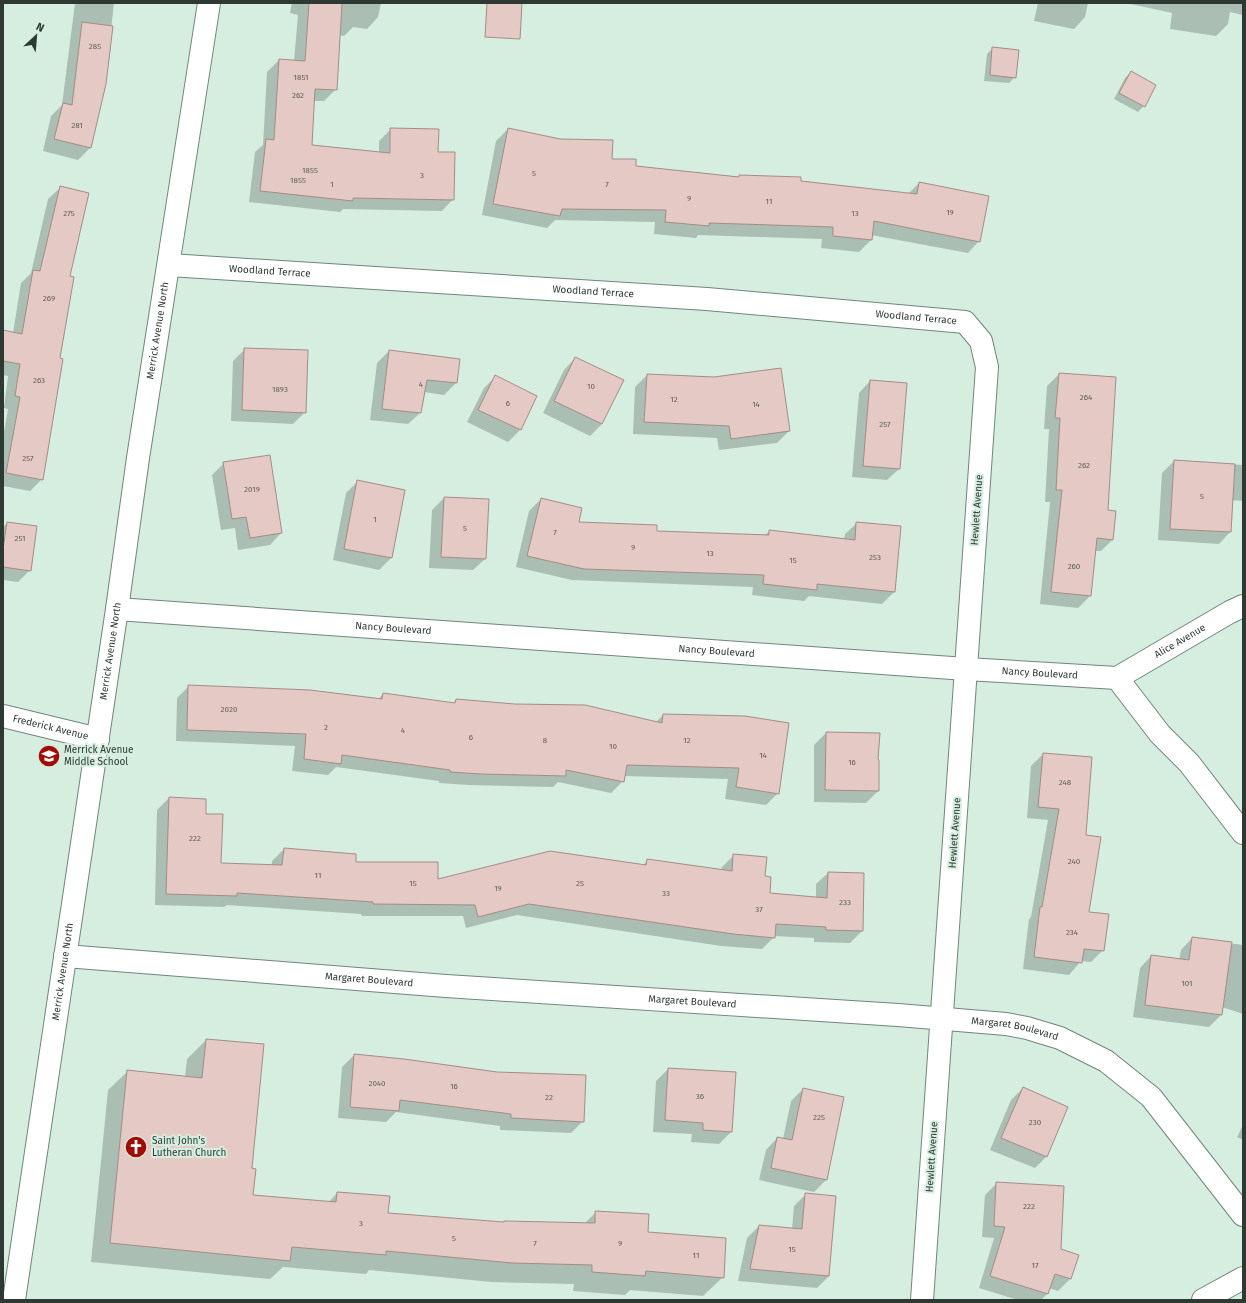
<svg xmlns="http://www.w3.org/2000/svg" width="1246" height="1303" font-family="'Fira Sans',sans-serif">
	<style>
		.shadow { fill: #0003 }
		.building { fill: #e5c9c4; stroke: #a58b86 }
		.lines { fill: none; stroke-linecap: round; stroke-linejoin: round }
		.street-casing { stroke: #70867a; stroke-width: 24 }
		.secondary-casing { stroke: #70867a; stroke-width: 24 }
		.street { stroke: #fff; stroke-width: 22 }
		.secondary { stroke: #fff; stroke-width: 22 }
		.labels { text-anchor: middle; dominant-baseline: central; stroke-width: 4; stroke-linejoin: round; paint-order: stroke }
		.number-label { font-size: 8px; fill: #5c5d57 }
		.street-label { font-size: 10px; fill: #2f3933; stroke: #d5eee0 }
		.poi-label { font-size: 10px; fill: #2f3933; stroke: #d5eee0; text-anchor: start }
	</style>
	<rect width="100%" height="100%" fill="#d5eee0"/>
	<path class="shadow" d="M75,3H114L105,84L90,148L78,160L43,151L51,116L62,105Z
		M292,3H381L378,17L367,29L353,27L344,36L339,35L336,89L324,101H313L311,145L379,153V141L391,129L453,199L442,211L343,209L340,212L249,202L255,152L263,145L267,72L279,60L294,61L298,15L290,13Z
		M1038,3H1088L1085,17L1074,29L1034,21Z
		M1126,3H1243V15L1230,12L1228,24L1216,36L1170,29L1172,13Z
		M993,48L1015,77L1009,83L984,81L987,54Z
		M1131,72L1155,85L1144,106L1138,112L1114,99L1125,78Z
		M508,129L635,167L738,177L739,176L908,194L919,183L979,241L968,253L871,235V240L859,252L821,248L822,239L698,235L696,238L654,234L655,222L555,220L547,228L482,215L496,141Z
		M60,188L69,277L59,359L42,479L30,491L3,486V438L8,409L4,408L8,376L3,375V331L13,333L21,283L31,273L48,199Z
		M245,349L305,412L293,424L231,421L233,361Z
		M389,351L456,383L444,395L424,392L420,413L408,424L370,420L377,363Z
		M575,358L602,424L590,436L543,413L564,370Z
		M1059,374L1107,511L1112,540L1101,551H1095L1090,596L1078,608L1040,604L1050,502H1045L1049,429H1044L1047,386Z
		M647,375L789,431L777,443L719,450L717,438L633,434L635,387Z
		M495,377L536,396L520,430L508,442L467,422L484,388Z
		M870,381L899,469L887,480L852,477L859,393Z
		M1174,461L1243,465V501L1232,500L1230,532L1219,544L1158,540L1162,473Z
		M224,463L281,533L270,545L238,550L235,528L221,530L212,475Z
		M358,481L404,490L391,558L379,570L333,560L346,493Z
		M444,498L485,559L473,570L429,568L432,510Z
		M541,499L578,523L656,532L765,535L770,531L844,540L845,534L857,523L900,527L894,592L882,604L809,596L804,601L752,595L753,587L572,580L516,567L529,511Z
		M7,523L30,570L18,582L3,580V527Z
		M189,686L378,699L383,694L453,704L456,700L656,722L663,715L778,793L766,805L725,799L728,779L624,776L623,781L611,793L558,782L553,787L469,785L439,783V781L336,767L328,775L292,771L295,746L176,741L177,698Z
		M826,733L878,760V791L866,803L814,802V745Z
		M1043,754L1085,836L1087,913L1103,950L1091,962L1081,961L1069,975L1023,969L1029,919L1031,917L1048,820L1027,818L1031,766Z
		M169,798L205,815L220,864L272,865V861L284,849L437,881L642,866L648,860L721,870L722,867L734,855L764,877L769,894L816,898V884L828,873L863,874L862,931L850,943L814,942V938L774,936V937L762,949L721,946L517,915L466,928L463,916H362L361,914L227,905L224,907L155,905L157,810Z
		M1192,938L1243,945V1014L1222,1007L1221,1015L1209,1027L1133,1017L1140,968L1151,956L1179,960L1181,950Z
		M206,1040L251,1169L252,1196L328,1203L337,1193L387,1214L503,1223L584,1224L596,1212L647,1232L723,1277L703,1296L630,1290L625,1295L573,1291L574,1284L492,1282L369,1270L366,1274L283,1267L270,1279L91,1262L108,1090L128,1071L185,1077L187,1059Z
		M354,1055L583,1121L571,1133L500,1130V1126L396,1112L386,1122L338,1118L342,1067Z
		M668,1069L735,1073L731,1132L719,1144L691,1142L692,1134L653,1132L656,1081Z
		M1023,1088L1046,1157L1035,1168L990,1150L1011,1100Z
		M803,1089L843,1098L826,1180L814,1192L759,1180L766,1150L777,1138L783,1139L791,1101Z
		M1243,1125V1140L1237,1137Z
		M997,1183L1060,1250L1078,1256L1070,1279L1058,1291L1049,1288L1048,1293L1041,1300H1018L979,1288L994,1238L982,1237L985,1195Z
		M806,1194L835,1197L829,1276L817,1288L738,1281L747,1238L759,1226L792,1229L794,1206Z"/>
	<path class="building" d="M309,3H342L337,90L315,89L312,145L390,153V128L439,129L438,152H455L454,200L353,198V201L260,191L266,139L274,140L279,59L305,61Z
		M487,3H522L520,39L485,37Z
		M82,22L113,26L106,84L91,148L54,139L63,103L72,105Z
		M992,47L1019,50L1016,78L990,75Z
		M1131,71L1156,85L1145,107L1119,93Z
		M508,128L560,139L613,140L612,159H636V166L739,177V175L801,177V181L917,194L919,182L989,196L980,242L874,221L872,240L833,236V227L709,223V226L665,222L666,210L562,209L560,216L493,204Z
		M60,186L89,193L70,276L74,277L60,358L63,359L43,480L6,473L20,397L15,396L20,364L3,361V330L22,334L33,270L40,271Z
		M244,348L308,350L306,413L242,410Z
		M389,350L460,359L457,383L427,380L421,413L382,409Z
		M575,357L624,380L602,424L554,401Z
		M781,368L790,431L731,439L729,426L644,422L647,374L714,377Z
		M1059,373L1116,377L1108,510L1116,511L1113,540L1097,538L1091,596L1051,592L1062,490H1056L1060,418H1055Z
		M495,375L537,396L521,430L478,410Z
		M870,380L907,383L900,469L863,466Z
		M270,455L282,533L250,538L246,517L232,519L223,462Z
		M1174,460L1235,464L1231,532L1170,529Z
		M357,480L405,490L392,558L344,549Z
		M444,497L489,499L486,559L441,557Z
		M541,498L582,508L579,522L657,525V531L769,535V530L855,540L856,522L901,526L895,592L817,584V590L763,584L764,575L584,569L527,556Z
		M7,522L37,526L31,571L3,567V549Z
		M188,685L310,690L382,699L383,693L455,703L456,699L515,704L585,705L662,723L663,714L745,716L789,723L779,794L736,787L739,768L627,765L624,782L566,770V776L481,774L450,772V770L342,755L341,764L304,759L306,734L187,730Z
		M826,732L880,733L878,759L879,760V791L825,790Z
		M1043,753L1092,757L1086,835L1101,837L1089,912L1109,914L1104,951L1084,949L1082,963L1034,957L1040,907H1042L1059,809L1038,807Z
		M169,797L206,799V814H223L221,863L282,865L284,848L356,854V862H438V879L550,851L646,865L647,859L732,871L733,854L767,857L765,876L771,877L770,893L827,898L828,872L864,873L863,931L826,930V927L776,924L775,938L733,934L529,904L478,917L475,905L373,904V902L237,893V896L166,894Z
		M1192,937L1232,942L1222,1015L1145,1005L1151,955L1189,960Z
		M206,1039L264,1044L252,1168L256,1169L253,1195L336,1202L337,1192L390,1196L388,1213L504,1222V1221L595,1223V1211L649,1214L648,1232L726,1238L724,1278L646,1271L645,1276L592,1272V1265L512,1263L386,1251V1255L292,1247L290,1261L110,1243L127,1070L202,1078Z
		M354,1054L404,1059L497,1072L586,1075L584,1122L511,1118V1114L400,1100L399,1111L350,1107Z
		M668,1068L736,1072L732,1132L703,1130V1123L665,1120Z
		M1023,1087L1068,1107L1047,1157L1001,1138Z
		M803,1088L844,1097L827,1180L771,1168L777,1137L792,1140Z
		M996,1182L1064,1186L1061,1249L1079,1255L1071,1279L1055,1274L1048,1294L990,1276L1005,1227L994,1226Z
		M805,1193L836,1196L829,1276L750,1269L759,1225L802,1229Z"/>
	<g class="lines">
		<g class="street-casing">
			<g id="street">
				<path id="s1" d="M169,265L707,299L965,322L981,341L987,367L922,1300"/>
				<path id="s2" d="M117,609L966,669L1117,678L1160,734L1189,763L1243,833"/>
				<path id="s3" d="M1117,678L1230,612L1243,606"/>
				<path id="s4" d="M3,716L98,739"/>
				<path id="s5" d="M65,956L446,986L898,1015L1006,1024L1027,1028L1060,1038L1106,1061L1151,1097L1243,1215"/>
				<path d="M1203,1300L1243,1278"/>
			</g>
		</g>
		<g class="secondary-casing">
			<g id="secondary">
				<path id="s6" d="M14,1300L117,609L138,458L209,3"/>
			</g>
		</g>
		<use href="#street" class="street"/>
		<use href="#secondary" class="secondary"/>
	</g>
	<defs>
		<g id="school-disc" transform="scale(1.15)"><circle r="9.5" fill="#a20b00" stroke="#d5eee0"/><path d="M0-5L7-2L0 1L-7-2ZM-4 1L0 2.5L4 1V4Q0 6-4 4Z" fill="#fff"/></g>
		<g id="church-disc" transform="scale(1.15)"><circle r="9.5" fill="#a20b00" stroke="#d5eee0"/><path d="M-1.2-6h2.4v3.5h3.3v2.4h-3.3V6h-2.4V-.1h-3.3v-2.4h3.3Z" fill="#fff"/></g>
	</defs>
	<g fill-rule="evenodd">
		<use href="#school-disc" x="49" y="756"/>
		<use href="#church-disc" x="136" y="1147"/>
	</g>
	<g class="labels">
		<g class="number-label">
			<text x="95" y="46">285</text>
			<text x="301" y="77">1851</text>
			<text x="298" y="95">262</text>
			<text x="77" y="125">281</text>
			<text x="310" y="170">1855</text>
			<text x="534" y="173">5</text>
			<text x="422" y="175">3</text>
			<text x="298" y="180">1855</text>
			<text x="332" y="184">1</text>
			<text x="607" y="184">7</text>
			<text x="689" y="198">9</text>
			<text x="769" y="201">11</text>
			<text x="950" y="212">19</text>
			<text x="69" y="213">275</text>
			<text x="855" y="213">13</text>
			<text x="49" y="298">269</text>
			<text x="39" y="380">263</text>
			<text x="421" y="384">4</text>
			<text x="591" y="386">10</text>
			<text x="280" y="389">1893</text>
			<text x="1086" y="397">264</text>
			<text x="674" y="399">12</text>
			<text x="508" y="403">6</text>
			<text x="756" y="404">14</text>
			<text x="885" y="424">257</text>
			<text x="28" y="458">257</text>
			<text x="1084" y="465">262</text>
			<text x="252" y="489">2019</text>
			<text x="1202" y="496">5</text>
			<text x="375" y="519">1</text>
			<text x="465" y="528">5</text>
			<text x="555" y="532">7</text>
			<text x="20" y="538">251</text>
			<text x="633" y="547">9</text>
			<text x="710" y="553">13</text>
			<text x="875" y="557">253</text>
			<text x="793" y="560">15</text>
			<text x="1074" y="566">260</text>
			<text x="229" y="709">2020</text>
			<text x="326" y="727">2</text>
			<text x="403" y="730">4</text>
			<text x="471" y="737">6</text>
			<text x="545" y="740">8</text>
			<text x="687" y="740">12</text>
			<text x="613" y="746">10</text>
			<text x="763" y="755">14</text>
			<text x="852" y="762">16</text>
			<text x="1065" y="782">248</text>
			<text x="195" y="838">222</text>
			<text x="1074" y="861">240</text>
			<text x="318" y="875">11</text>
			<text x="413" y="883">15</text>
			<text x="580" y="883">25</text>
			<text x="498" y="888">19</text>
			<text x="666" y="893">33</text>
			<text x="845" y="902">233</text>
			<text x="759" y="909">37</text>
			<text x="1072" y="932">234</text>
			<text x="1187" y="983">101</text>
			<text x="377" y="1083">2040</text>
			<text x="454" y="1086">16</text>
			<text x="700" y="1096">36</text>
			<text x="549" y="1097">22</text>
			<text x="819" y="1117">225</text>
			<text x="1035" y="1122">230</text>
			<text x="1029" y="1206">222</text>
			<text x="361" y="1223">3</text>
			<text x="454" y="1238">5</text>
			<text x="535" y="1243">7</text>
			<text x="620" y="1243">9</text>
			<text x="792" y="1249">15</text>
			<text x="696" y="1255">11</text>
			<text x="1035" y="1265">17</text>
		</g>
		<g class="street-label">
			<text stroke="none"><textPath href="#s1" startOffset="101">Woodland Terrace</textPath></text>
			<text stroke="none"><textPath href="#s1" startOffset="425">Woodland Terrace</textPath></text>
			<text stroke="none"><textPath href="#s1" startOffset="749">Woodland Terrace</textPath></text>
			<text stroke="none"><textPath href="#s6" startOffset="980">Merrick Avenue North</textPath></text>
			<text transform="translate(977 510) rotate(-86)">Hewlett Avenue</text>
			<text stroke="none"><textPath href="#s2" startOffset="277">Nancy Boulevard</textPath></text>
			<text stroke="none"><textPath href="#s3" startOffset="73">Alice Avenue</textPath></text>
			<text stroke="none"><textPath href="#s6" startOffset="656">Merrick Avenue North</textPath></text>
			<text stroke="none"><textPath href="#s2" startOffset="601">Nancy Boulevard</textPath></text>
			<text stroke="none"><textPath href="#s2" startOffset="925">Nancy Boulevard</textPath></text>
			<text stroke="none"><textPath href="#s4" startOffset="49">Frederick Avenue</textPath></text>
			<text transform="translate(955 833) rotate(-86)">Hewlett Avenue</text>
			<text stroke="none"><textPath href="#s6" startOffset="332">Merrick Avenue North</textPath></text>
			<text stroke="none"><textPath href="#s5" startOffset="305">Margaret Boulevard</textPath></text>
			<text stroke="none"><textPath href="#s5" startOffset="629">Margaret Boulevard</textPath></text>
			<text stroke="none"><textPath href="#s5" startOffset="953">Margaret Boulevard</textPath></text>
			<text transform="translate(932 1157) rotate(-86)">Hewlett Avenue</text>
		</g>
		<g class="poi-label">
			<text x="64" y="750">Merrick Avenue<tspan x="64" dy="12">Middle School</tspan></text>
			<text x="152" y="1141">Saint John's<tspan x="152" dy="12">Lutheran Church</tspan></text>
		</g>
	</g>
	<rect width="1246" height="1303" fill="none" stroke="#2f3933" stroke-width="8"/>
	<g transform="translate(36 36) rotate(26)" stroke="#d5eee0" stroke-width="3" paint-order="stroke">
	<path d="M0-3L7 15L0 10L-7 15Z" fill="#2f3933"/>
	<text y="-6" font-size="11" font-weight="bold" text-anchor="middle" fill="#2f3933">N</text>
	</g>
</svg>
